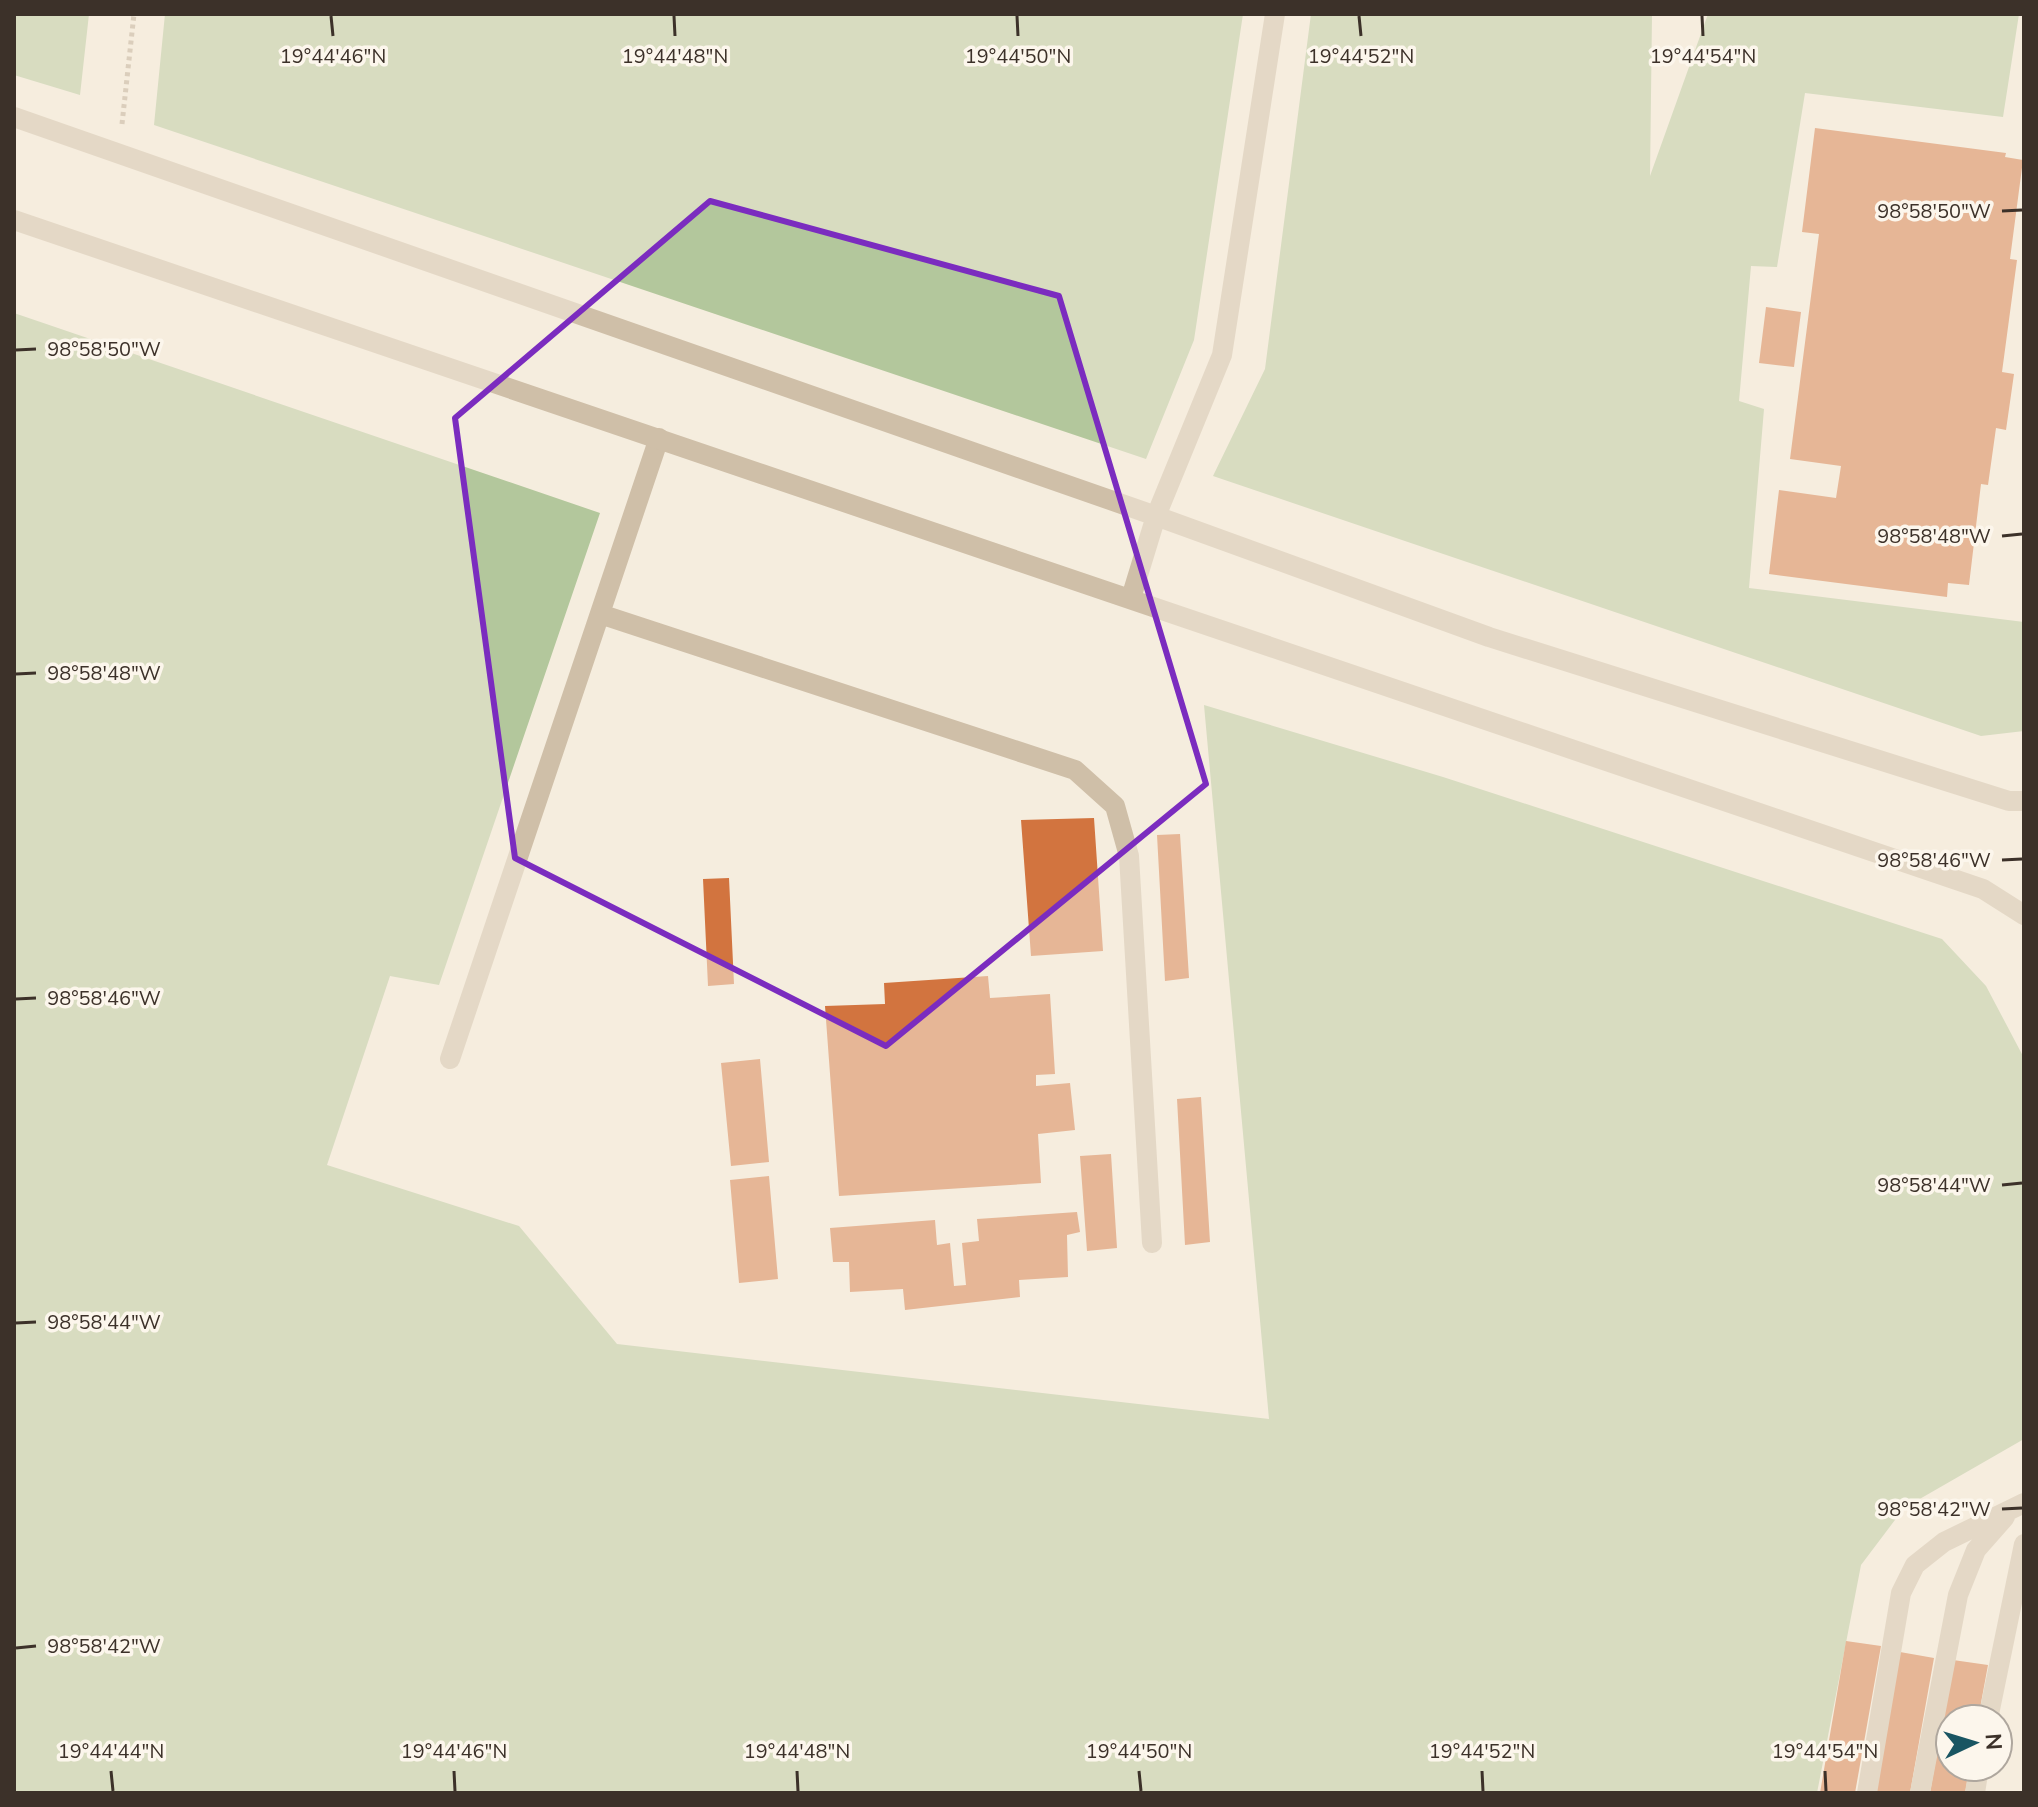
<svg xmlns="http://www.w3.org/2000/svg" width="2038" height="1807" font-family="'Nunito Sans',sans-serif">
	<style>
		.green { fill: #b3c79c }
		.building { fill: #d2743f }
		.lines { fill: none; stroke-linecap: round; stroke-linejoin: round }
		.path { stroke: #bba992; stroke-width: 5; stroke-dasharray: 4 4; stroke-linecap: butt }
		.service { stroke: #cfbfa8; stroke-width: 20 }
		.minor { stroke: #cfbfa8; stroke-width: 20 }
		.marked { fill: none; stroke: #7b2cbf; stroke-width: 6; stroke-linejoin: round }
		.ticks { fill: none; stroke: #3c3129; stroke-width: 3 }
		.ticks-label { font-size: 20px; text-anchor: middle; fill: #3c3129; stroke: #fcf6ec; stroke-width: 7; stroke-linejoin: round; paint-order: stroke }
	</style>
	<rect width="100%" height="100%" fill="#f5edde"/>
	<path class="green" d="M14,14H89L80,95L14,75Z
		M165,14H1243L1194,340L1146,459L154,125Z
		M1311,14H1652L1650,176L1708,14H2019L2003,117L1805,93L1777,267L1751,266L1739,401L1764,409L1749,588L2024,622V731L1981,736L1213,476L1265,369Z
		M14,313L600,513L439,985L390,976L327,1165L519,1226L617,1344L1269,1419L1204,705L1443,777L1942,939L1986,986L2024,1058V1439L1904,1508L1861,1565L1817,1793H14Z"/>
	<path class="building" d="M1815,128L2006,153L2005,157L2023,160L2010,259L2017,260L2002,372L2014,374L2006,430L1996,428L1988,485L1981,484L1969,585L1948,583L1947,597L1769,574L1779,490L1836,498L1841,466L1790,459L1819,234L1802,232Z
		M1766,307L1801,312L1794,367L1759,363Z
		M1094,818L1103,951L1031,956L1021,820Z
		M1180,834L1189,978L1165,981L1157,835Z
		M729,878L734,984L708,986L703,879Z
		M988,976L990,998L1050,994L1055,1074L1036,1075V1086L1070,1083L1075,1130L1038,1134L1041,1183L839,1196L825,1006L885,1004L884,983Z
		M760,1059L769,1162L731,1166L721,1063Z
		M1201,1097L1210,1242L1185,1245L1177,1099Z
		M1111,1154L1117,1248L1087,1251L1080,1156Z
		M769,1176L778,1279L739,1283L730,1180Z
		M1077,1212L1080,1232L1067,1235L1068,1277L1019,1280L1020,1297L905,1310L903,1289L850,1292L849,1262H833L830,1228L935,1220L937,1245L950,1243L954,1286L966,1285L962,1243L979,1241L977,1219Z
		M1846,1641L1881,1646L1855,1793H1820Z
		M1900,1652L1934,1658L1910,1793H1876Z
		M1953,1660L1988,1665L1978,1719H1950V1767H1970L1965,1793H1930Z"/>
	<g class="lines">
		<path class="path" d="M122,124L134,14"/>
		<path class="service" d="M600,614L1075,770L1115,806L1129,856L1152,1243
			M450,1059L659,438
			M1988,1719L2024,1544
			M1867,1793L1901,1593L1915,1565L1944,1542L2024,1503
			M1920,1793L1958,1595L1976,1550L2005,1517
			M1975,1793L1979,1767"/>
		<path class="minor" d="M14,117L1156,516L1489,637L2009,801H2024
			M14,220L1983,889L2024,915
			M1131,598L1156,516L1222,355L1275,14"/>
	</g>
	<path d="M0 0H2038V1807H0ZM710,201L1059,296L1206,784L886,1046L515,858L455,418Z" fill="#f5edde" fill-opacity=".55" fill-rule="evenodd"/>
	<path class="marked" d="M710,201L1059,296L1206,784L886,1046L515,858L455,418Z"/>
	<path class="ticks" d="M331,16L333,36M674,16L675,36M1017,16L1018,36M1359,16L1361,36M1702,16L1703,36M2002,211L2022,210M16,350L36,349M2002,536L2022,534M16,674L36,673M2002,860L2022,859M16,999L36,998M2002,1185L2022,1183M16,1323L36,1322M2002,1509L2022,1508M16,1648L36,1646M111,1771L113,1791M454,1771L455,1791M797,1771L798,1791M1139,1771L1141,1791M1482,1771L1483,1791M1825,1771L1826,1791"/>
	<g class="ticks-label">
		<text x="333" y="63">19°44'46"N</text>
		<text x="675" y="63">19°44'48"N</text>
		<text x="1018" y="63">19°44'50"N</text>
		<text x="1361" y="63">19°44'52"N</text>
		<text x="1703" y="63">19°44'54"N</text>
		<text x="1934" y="218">98°58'50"W</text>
		<text x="104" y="356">98°58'50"W</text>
		<text x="1934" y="543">98°58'48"W</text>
		<text x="104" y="680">98°58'48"W</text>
		<text x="1934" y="867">98°58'46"W</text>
		<text x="104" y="1005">98°58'46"W</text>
		<text x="1934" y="1192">98°58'44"W</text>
		<text x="104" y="1329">98°58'44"W</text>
		<text x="1934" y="1516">98°58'42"W</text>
		<text x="104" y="1653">98°58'42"W</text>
		<text x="111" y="1758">19°44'44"N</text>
		<text x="454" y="1758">19°44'46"N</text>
		<text x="797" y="1758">19°44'48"N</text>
		<text x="1139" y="1758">19°44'50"N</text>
		<text x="1482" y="1758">19°44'52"N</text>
		<text x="1825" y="1758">19°44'54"N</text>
	</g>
	<rect width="2038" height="1807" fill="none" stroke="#3c3129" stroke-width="32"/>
	<g transform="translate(1974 1743) rotate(86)"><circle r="38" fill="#fcf6ec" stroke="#afa79e" stroke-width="2"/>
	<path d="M0-6L14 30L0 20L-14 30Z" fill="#195562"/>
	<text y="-12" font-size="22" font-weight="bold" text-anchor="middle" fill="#3c3129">N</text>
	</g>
</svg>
